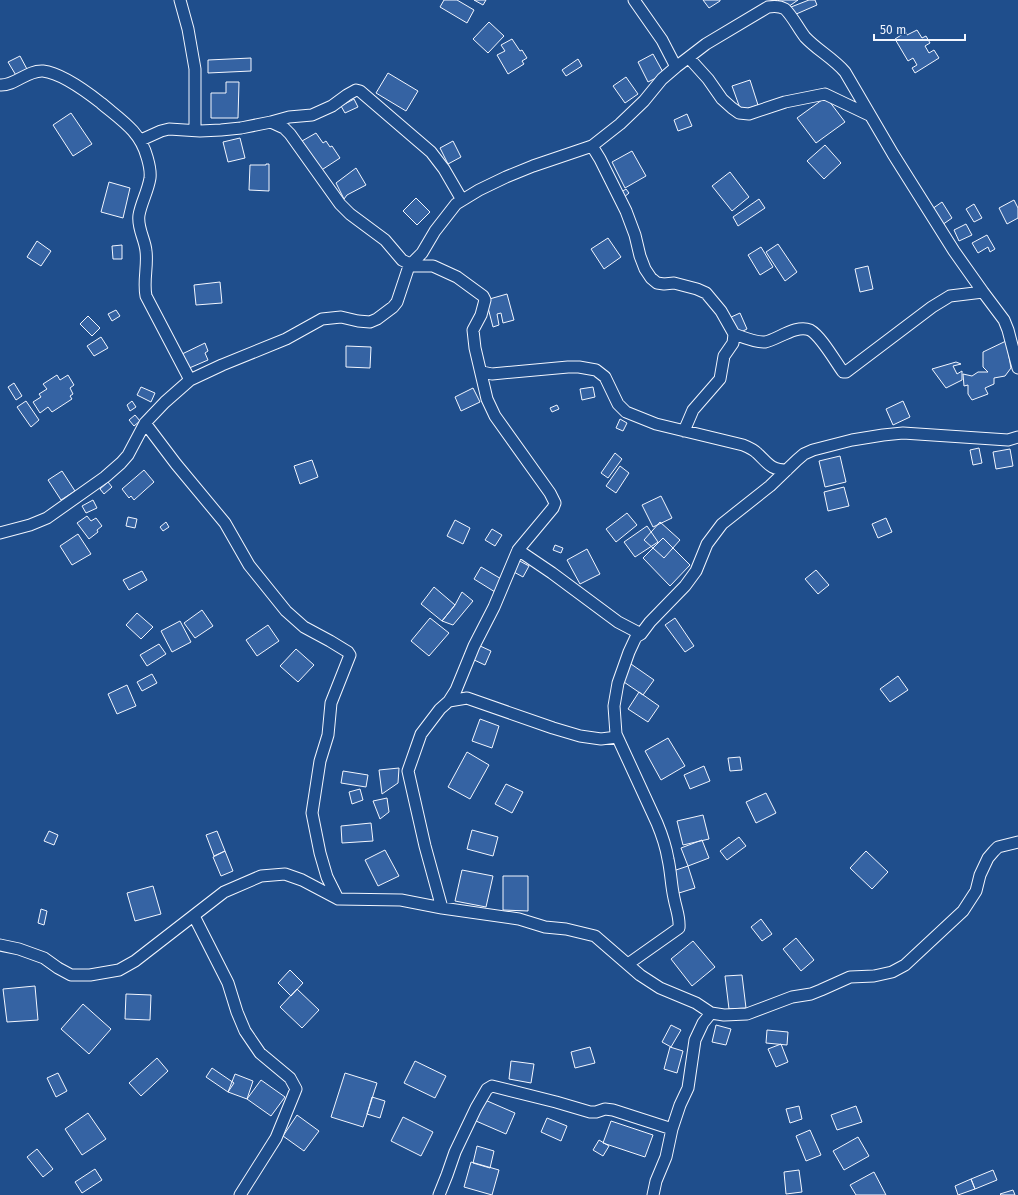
<svg xmlns="http://www.w3.org/2000/svg" width="1018" height="1195" font-family="'Fira Sans',sans-serif">
	<style>
		.building { fill: #3563a3; stroke: #f2f6ff }
		.lines { fill: none; stroke-linecap: round; stroke-linejoin: round }
		.minor-casing { stroke: #f2f6ff; stroke-width: 13 }
		.minor { stroke: #1f4e8c; stroke-width: 11 }
	</style>
	<rect width="100%" height="100%" fill="#1f4e8c"/>
	<path class="building" d="M444,0H457L474,10L467,23L440,7Z
		M474,0H486L483,5Z
		M703,0H720V1L709,8Z
		M778,0H798L785,9Z
		M809,0H815L817,5L794,15L791,7Z
		M489,22L504,36L488,53L473,39Z
		M917,30L922,38L926,36L930,43L925,46L929,53L934,50L939,58L915,73L912,68L917,65L913,58L908,61L895,39L906,32L907,35Z
		M512,39L520,51L522,50L527,58L522,61L524,64L508,74L497,55L505,51L501,45Z
		M653,54L664,74L648,82L638,62Z
		M20,56L28,71L17,77L8,62Z
		M251,58V71L208,73V60Z
		M578,59L582,66L566,76L562,70Z
		M388,73L418,91L406,111L376,93Z
		M626,77L638,94L625,103L613,86Z
		M750,80L758,105L741,111L732,86Z
		M226,82H239L238,118H211V93H226Z
		M826,97L845,122L816,143L797,118Z
		M354,99L358,107L345,113L341,106Z
		M71,113L92,144L73,156L53,125Z
		M687,114L692,126L678,131L674,120Z
		M316,133L323,143L326,141L330,147L332,146L340,158L320,171L302,141Z
		M240,138L245,158L228,162L223,142Z
		M453,141L461,157L448,164L440,148Z
		M825,145L841,163L824,179L807,161Z
		M632,151L646,176L625,188L612,162Z
		M266,164H269V191L249,190L250,165H266Z
		M356,168L366,185L347,195L344,199L336,183Z
		M730,172L749,197L732,211L712,186Z
		M109,182L130,188L123,218L101,212Z
		M626,189L629,193L623,198L620,193Z
		M416,198L430,212L417,225L403,211Z
		M759,199L765,208L738,226L733,217Z
		M1014,200L1018,208V218L1007,224L999,208Z
		M942,202L952,218L942,225L932,209Z
		M974,204L982,218L974,222L966,209Z
		M966,224L972,235L959,241L954,230Z
		M987,235L995,249L990,252L988,247L978,253L972,243Z
		M608,238L621,257L604,269L591,249Z
		M37,241L51,251L41,266L27,257Z
		M778,244L797,272L785,281L766,252Z
		M122,245V259H113L112,246Z
		M761,247L773,267L760,275L748,255Z
		M868,266L873,289L860,292L855,269Z
		M220,282L222,303L196,305L194,285Z
		M507,294L514,320L503,323L501,313L497,314L499,325L493,327L486,300Z
		M116,310L120,316L112,321L108,314Z
		M740,313L747,329L737,334L729,318Z
		M88,316L100,328L92,336L80,324Z
		M101,337L108,348L94,356L87,346Z
		M1006,341L1011,350L1008,351L1011,368L1005,376L994,378V384L985,388L988,394L972,400L968,394V385L964,386L963,374L972,376L978,372H988L983,367V352Z
		M205,343L208,351L205,353L208,360L187,369L180,355Z
		M346,346L371,347L370,368L346,367Z
		M956,362L961,364L953,366L957,374L962,371V380L946,388L932,369Z
		M57,375L60,380L68,375L74,385L70,388L73,394L70,396L72,399L52,412L48,407L40,413L33,402L41,397L39,394L47,389L43,384Z
		M14,383L22,396L16,400L8,387Z
		M141,387L155,393L151,402L137,395Z
		M593,387L595,397L582,400L580,389Z
		M473,388L480,402L461,411L455,397Z
		M26,401L39,420L31,427L17,407Z
		M132,401L136,407L130,411L127,405Z
		M903,401L910,417L893,425L886,409Z
		M557,405L559,409L552,412L550,408Z
		M135,415L140,421L134,426L129,420Z
		M620,419L627,423L623,431L616,428Z
		M979,448L982,463L973,465L970,450Z
		M1010,449L1013,466L996,469L993,452Z
		M615,453L622,459L608,478L601,473Z
		M840,456L846,482L825,487L819,461Z
		M312,460L318,477L300,484L294,466Z
		M620,466L629,473L616,493L606,486Z
		M144,470L154,482L134,500L131,496L129,498L122,489Z
		M62,471L75,491L61,500L48,480Z
		M108,482L112,487L104,494L100,489Z
		M844,487L849,506L828,511L824,492Z
		M661,496L672,518L653,527L642,505Z
		M93,500L97,508L86,513L82,506Z
		M627,513L637,525L616,542L606,529Z
		M87,516L91,521L96,518L102,526L97,530L98,532L89,539L77,523Z
		M128,517L137,519L135,528L126,526Z
		M886,518L892,532L878,538L872,524Z
		M455,520L470,528L463,544L447,536Z
		M166,522L169,527L163,531L160,527Z
		M660,522L680,540L664,558L644,540Z
		M647,526L658,542L635,557L624,542Z
		M492,529L502,535L495,546L485,540Z
		M78,534L91,554L72,565L60,546Z
		M663,538L690,565L670,586L643,558Z
		M555,545L563,548L561,553L553,550Z
		M587,549L600,574L580,584L567,560Z
		M518,560L529,566L523,577L512,571Z
		M481,567L503,580L495,592L474,579Z
		M816,570L829,585L818,594L805,579Z
		M142,571L147,580L129,590L123,580Z
		M434,587L455,605L442,621L421,604Z
		M462,592L473,601L453,625L442,621L455,605Z
		M202,610L213,626L195,638L184,623Z
		M137,613L153,627L141,639L126,625Z
		M430,618L449,633L429,656L411,641Z
		M675,618L694,646L685,652L665,625Z
		M180,621L191,642L172,652L161,631Z
		M268,625L279,641L257,656L246,640Z
		M159,644L166,654L147,666L140,655Z
		M478,645L491,651L485,665L472,659Z
		M296,649L314,665L298,682L280,666Z
		M631,664L654,680L643,695L621,680Z
		M152,674L157,683L142,691L137,682Z
		M898,676L908,690L890,702L880,689Z
		M127,685L136,706L117,714L108,694Z
		M639,692L659,706L648,722L628,709Z
		M480,719L499,726L492,748L472,741Z
		M668,738L685,766L661,780L645,751Z
		M467,752L489,765L470,799L448,787Z
		M740,757L742,770L730,771L728,758Z
		M704,766L710,781L690,789L684,775Z
		M399,768L398,783L382,794L379,770Z
		M343,771L368,775L366,787L341,783Z
		M506,784L523,792L512,813L495,804Z
		M360,789L363,800L352,804L349,792Z
		M766,793L776,813L756,823L746,802Z
		M387,798L389,812L380,819L373,801Z
		M703,815L709,839L683,845L677,821Z
		M371,823L373,841L342,843L341,826Z
		M472,830L498,837L493,856L467,849Z
		M49,831L58,835L54,845L44,841Z
		M217,831L225,851L214,856L206,835Z
		M739,837L746,846L727,860L720,851Z
		M702,840L709,858L688,866L681,848Z
		M385,850L399,876L378,886L365,860Z
		M225,851L233,871L221,876L213,857Z
		M866,851L888,872L872,889L850,868Z
		M688,866L695,888L679,893L673,871Z
		M462,870L493,876L486,907L455,901Z
		M503,876H528V911L503,910Z
		M153,886L161,914L135,921L127,893Z
		M41,909L47,911L44,925L38,923Z
		M761,919L772,934L762,941L751,927Z
		M796,938L814,960L801,971L783,949Z
		M693,941L715,967L692,986L671,959Z
		M290,970L303,983L291,996L278,983Z
		M742,975L746,1008L729,1009L725,976Z
		M35,986L38,1020L7,1022L3,989Z
		M297,989L319,1010L302,1028L280,1007Z
		M126,994L151,995L150,1020L125,1019Z
		M83,1004L111,1029L89,1054L61,1029Z
		M671,1025L681,1030L671,1047L662,1042Z
		M716,1025L731,1029L726,1045L712,1042Z
		M767,1030L788,1032L787,1045L766,1043Z
		M781,1044L788,1062L776,1067L768,1049Z
		M590,1047L595,1063L575,1068L571,1052Z
		M670,1047L683,1051L677,1073L664,1069Z
		M157,1058L168,1071L141,1096L129,1083Z
		M415,1061L446,1076L435,1098L404,1083Z
		M511,1061L534,1064L531,1083L509,1079Z
		M212,1068L234,1083L228,1092L206,1077Z
		M58,1073L67,1091L56,1097L47,1078Z
		M345,1073L377,1083L363,1127L331,1117Z
		M235,1074L253,1081L247,1099L228,1092Z
		M261,1080L285,1097L271,1116L247,1099Z
		M372,1097L385,1101L380,1118L367,1114Z
		M485,1100L515,1113L506,1134L476,1121Z
		M799,1106L802,1119L790,1123L786,1109Z
		M856,1106L862,1122L837,1130L831,1115Z
		M88,1113L106,1139L82,1155L65,1129Z
		M297,1115L319,1131L304,1151L283,1136Z
		M403,1117L433,1132L421,1156L391,1141Z
		M547,1118L567,1126L561,1141L541,1132Z
		M611,1121L653,1135L645,1157L603,1143Z
		M810,1130L821,1155L806,1161L796,1136Z
		M858,1137L869,1156L844,1170L833,1151Z
		M599,1140L609,1146L603,1156L593,1150Z
		M477,1146L494,1151L490,1168L473,1163Z
		M37,1149L53,1169L43,1177L27,1157Z
		M471,1162L499,1170L492,1195L464,1187Z
		M95,1169L102,1180L82,1193L75,1182Z
		M799,1170L802,1192L786,1194L784,1172Z
		M993,1170L997,1180L975,1189L971,1179Z
		M874,1172L886,1195H856L850,1185Z
		M971,1179L975,1189L958,1195L955,1186Z
		M1013,1190L1015,1195H1001L1000,1194Z"/>
	<g class="lines">
		<g class="minor-casing">
			<path id="minor" d="M180,0L188,29L195,69V130
				M634,0L662,40L676,67
				M689,58L708,79L722,99L732,108L739,113L749,114L785,102L825,94L869,115
				M0,85C15,86 27,70 43,71C61,73 87,92 101,103C121,120 140,131 147,157C149,164 151,170 150,178C148,191 141,203 139,215C137,228 145,239 146,251C148,266 143,281 146,296L190,380
				M271,122L289,117L312,115L332,106L347,95L356,90L360,91L431,152L444,169L462,200
				M141,140L161,131L169,129L200,131L221,130L241,128L271,122L284,128L290,134L340,204L350,214L385,240L402,260L408,263L409,266H433L457,277L483,296L485,300L481,315L473,330L475,348L487,399L495,416L550,493L555,503L553,508L518,550L494,607L474,646L456,690L449,701L440,709L421,734L408,771L425,846L442,908
				M592,146L600,159L626,211L635,235L640,256L645,269L651,278L657,283L664,284L674,283L697,289L706,293L721,311L734,334L733,343L724,356L720,379L693,410L684,431
				M734,334C742,337 757,343 765,342C777,340 796,324 810,330C821,336 835,361 843,372H846L932,307L950,296L983,292
				M482,372L492,374L568,367H579L596,370L605,377L618,404L626,412L656,424L743,445C748,447 753,449 757,453C768,463 770,470 787,470
				M145,423L176,464L225,523L249,565L286,611L304,627L330,641L348,652L350,655L331,703L328,735L320,761L312,813L320,853L327,877L338,899
				M0,533L30,525L47,518L105,477L121,463L128,455L145,423L165,402L190,380L222,365L286,339L322,319L341,317L358,321L370,322L377,319L393,307L397,302L409,266L422,253L435,231L456,204L479,190L506,177L533,166L592,146L620,124L644,101L662,79L676,67L706,44L768,7C774,6 780,6 785,9C793,17 798,28 805,37C817,50 833,58 845,72L893,154L954,251L983,292L1004,320L1008,330L1018,368
				M518,550L552,573L618,622L641,634
				M449,701L467,698L553,728L580,736L601,739L617,737
				M194,916L228,983L237,1012L245,1031L260,1053L290,1078L296,1089L276,1138L240,1195
				M0,945L19,949L44,958L58,968L71,975H90L119,970L135,961L224,892L261,876L285,874L302,880L338,899L401,900L442,908L519,919L545,927L566,929L595,936L640,975L660,988L696,1003L711,1013L724,1015L747,1014L792,997L811,994L821,990L850,977L874,976L892,972L905,965L963,911L976,891L980,875L988,858L994,851L998,847L1018,842
				M628,964L679,928C680,917 676,909 674,898C671,885 671,872 668,859C666,847 662,835 657,823L616,734L614,706L618,683L629,652L636,637L641,634L650,622L685,586L696,571L707,544L722,524L770,486L797,460L804,454L813,450L852,440L883,435L903,433L1008,440L1018,437
				M439,1195L447,1175L455,1152L476,1108L487,1089L492,1086L556,1102L590,1112H596L605,1109L613,1110L672,1129
				M653,1195L656,1181L666,1157L672,1129L680,1105L688,1088L695,1040L703,1023L711,1013"/>
		</g>
		<use href="#minor" class="minor"/>
	</g>
	<path d="M874 34v6h91v-6" fill="none" stroke="#f2f6ff" stroke-width="2"/>
	<text x="880" y="34" font-size="12" fill="#f2f6ff" stroke="#1f4e8c" stroke-width="3" paint-order="stroke">50 m</text>
</svg>
